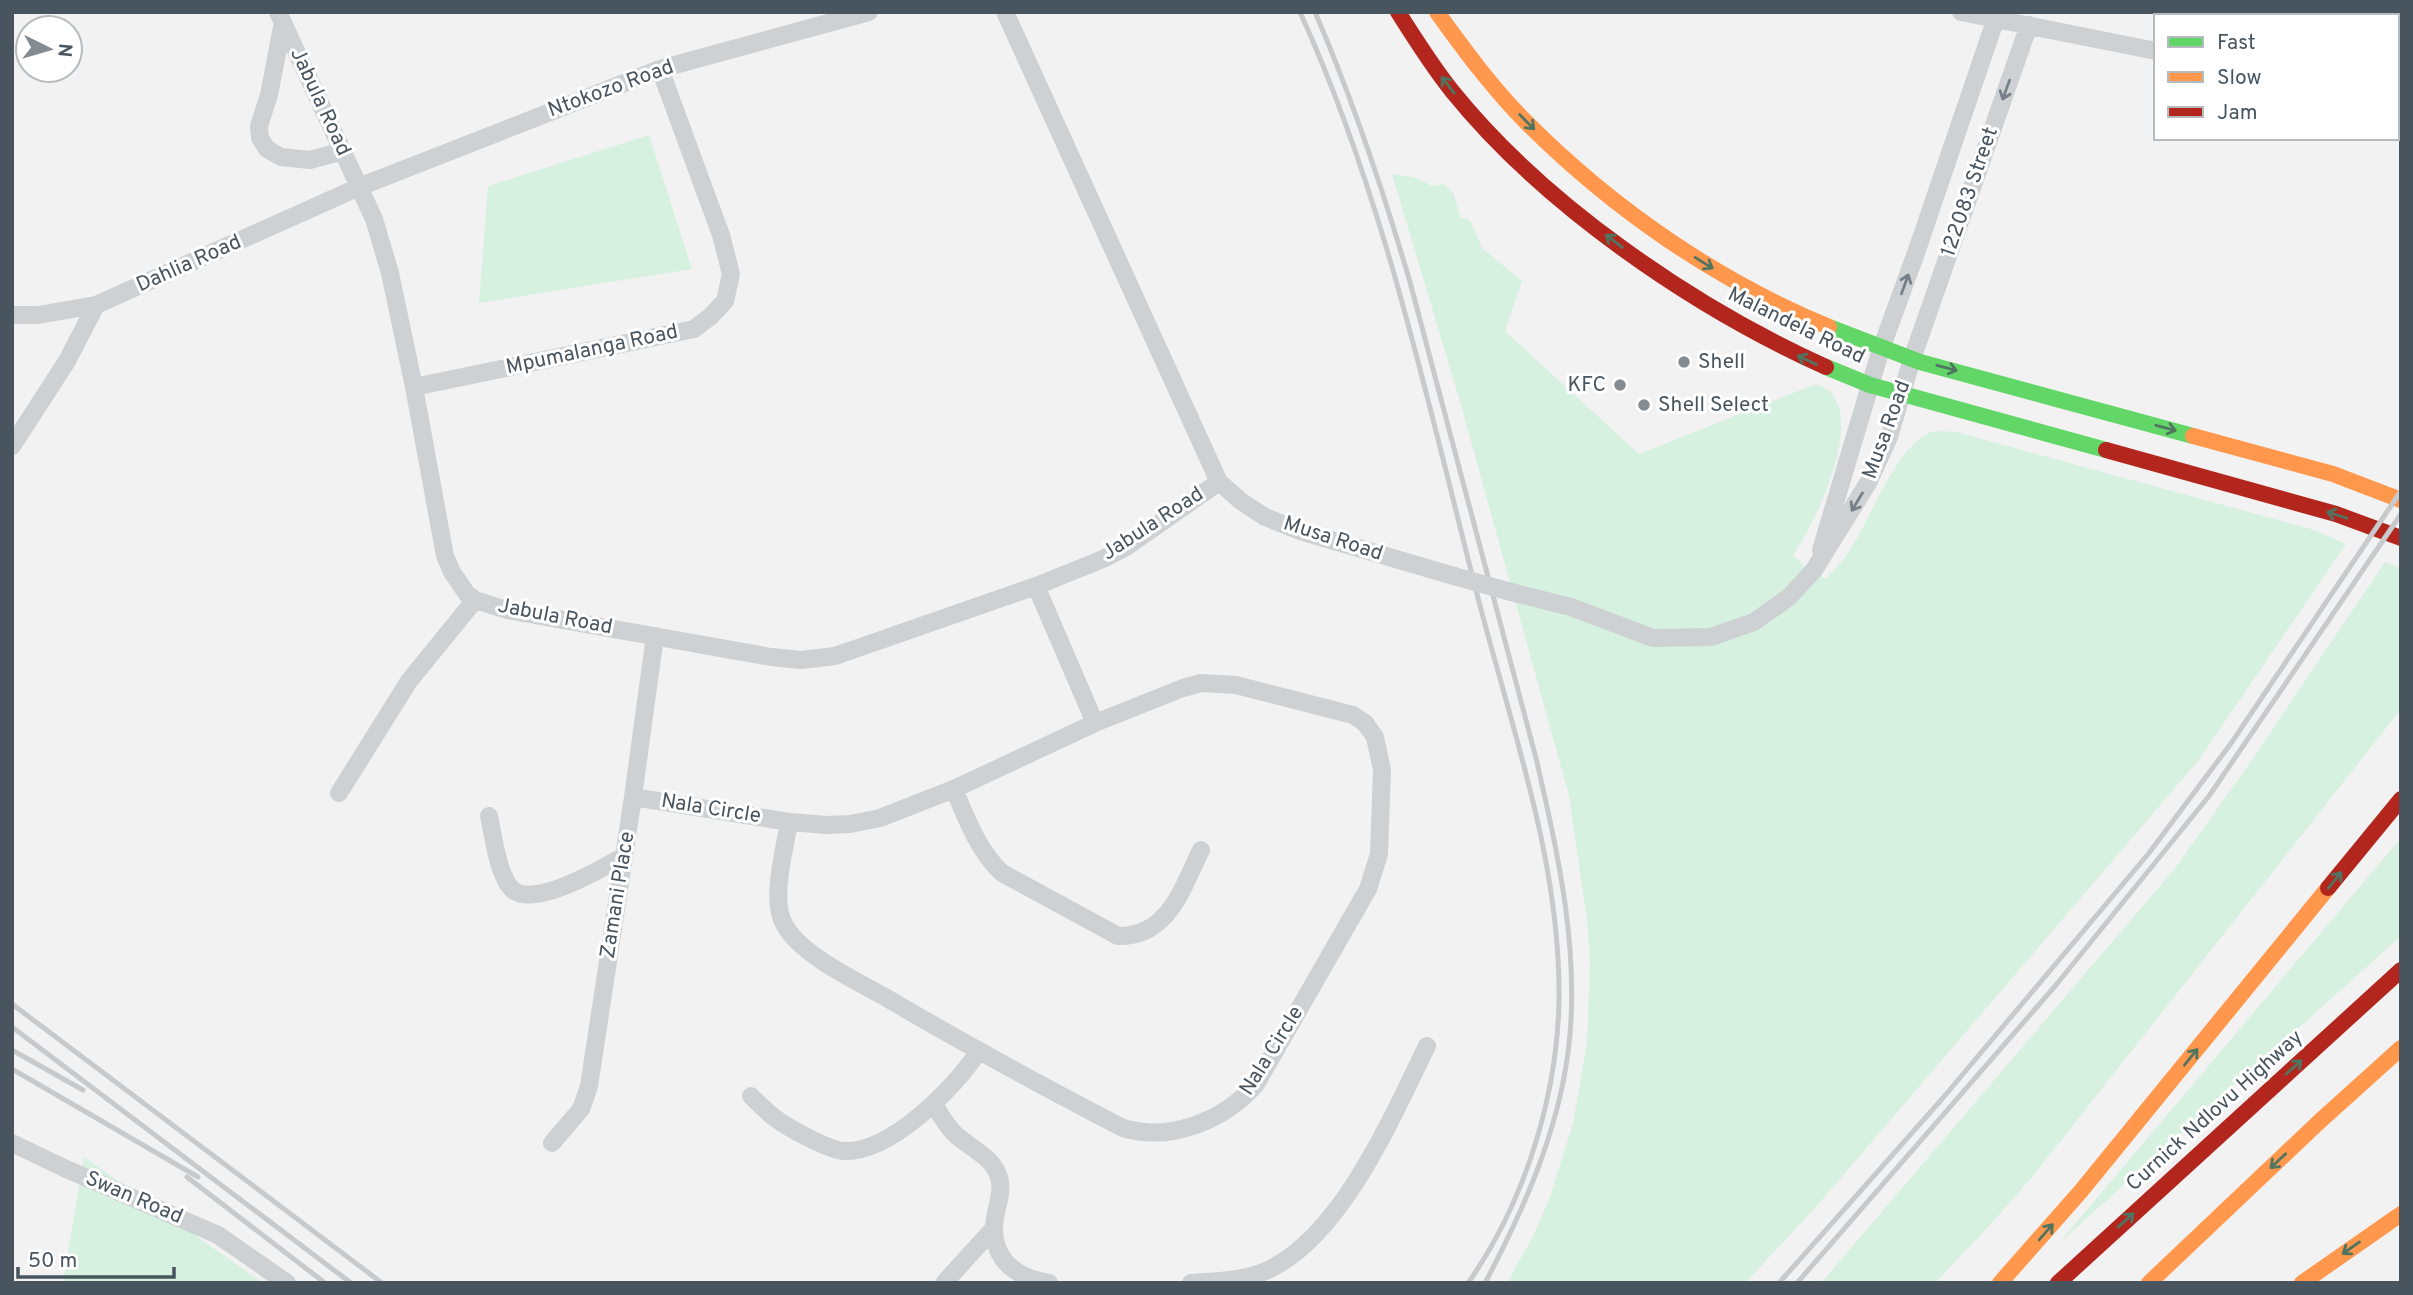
<svg xmlns="http://www.w3.org/2000/svg" width="2413" height="1295" font-family="Overpass,sans-serif">
	<style>
		.green { fill: #d6f1df }
		.lines { fill: none; stroke-linecap: round; stroke-linejoin: round }
		.street { stroke: #cdd1d3; stroke-width: 18 }
		.fast { stroke: #63d668; stroke-width: 16 }
		.slow { stroke: #ff974d; stroke-width: 16 }
		.jam { stroke: #b3261e; stroke-width: 16 }
		.rail { stroke: #c8c9cb; stroke-width: 5 }
		.street-bridge { stroke: #cdd1d3; stroke-width: 18 }
		.oneway { stroke: #4f7561 }
		.oneway2 { stroke: #778088 }
		.poi-dot { fill: #848c92; stroke: #fff; stroke-width: 2.5 }
		.labels { text-anchor: middle; dominant-baseline: central; stroke-width: 6; stroke-linejoin: round; paint-order: stroke }
		.street-label { font-size: 21px; fill: #48555f; stroke: #fff }
		.poi-label { font-size: 21px; fill: #48555f; stroke: #fff; text-anchor: start }
	</style>
	<rect width="100%" height="100%" fill="#f2f2f2"/>
	<path class="green" d="M649,135L692,269L479,303L488,186Z
		M1392,174L1414,177L1432,186L1444,184L1453,192L1460,217L1470,220L1482,248L1522,281L1505,331L1639,454L1816,384C1875,402 1815,524 1793,555L1803,565L1826,579C1836,568 1846,557 1853,545C1871,516 1898,446 1929,433C1938,430 1947,432 1956,432L2311,529L2346,544L2198,761L1815,1208L1745,1283H1507L1532,1238L1549,1200L1573,1123L1587,1042L1590,961L1587,920L1569,796L1461,405Z
		M2385,562L2401,568V709L2033,1176L1990,1225L1935,1283H1821L2176,867L2254,757Z
		M2401,838V936L2058,1244Z
		M84,1157L263,1283H65L64,1276Z"/>
	<g class="lines">
		<path class="street" d="M278,12L374,219L390,273L414,387L445,556L452,572L467,594L475,600L507,610L771,657L801,660L835,656L1036,586L1103,559L1126,547L1219,482
			M1005,12L1219,482L1242,502L1265,517L1300,531L1454,576
			M1961,12L2156,51
			M283,22L269,95L259,126L260,138L267,149L281,157L310,160L343,151
			M2397,66L2401,65
			M12,315H38L96,305L359,187L660,69L869,12
			M414,387L694,329L711,316L725,301L731,274L721,235L660,69
			M12,446L67,361L96,305
			M1821,550L1881,349L1916,253L1996,18
			M1036,586L1095,723
			M1511,592L1571,607L1653,638L1711,637L1754,622L1789,597L1814,570L1868,483L1889,437L1912,359L2029,25
			M954,789C967,820 978,850 1002,873L1118,936C1168,937 1182,889 1201,850
			M339,793L409,681L475,600
			M633,797L789,822L827,825L850,824L880,818L954,789L1095,723L1183,688L1201,683L1236,685L1353,715L1365,723L1375,737L1382,770L1379,854L1368,889L1256,1084C1224,1121 1170,1142 1123,1128C1042,1086 963,1043 885,997C855,980 798,954 783,922C771,896 785,849 789,822
			M489,816C493,835 498,874 511,888C530,911 603,868 624,856
			M751,1096C759,1104 767,1112 775,1118C788,1128 827,1149 843,1151C889,1154 955,1088 978,1052
			M934,1105C941,1115 947,1127 956,1135C968,1146 988,1155 996,1170C1007,1190 994,1208 994,1228C994,1263 1019,1278 1049,1283
			M12,1143L64,1168L218,1235L287,1283
			M552,1143L581,1109L589,1086L633,797L655,636
			M944,1283L994,1228
			M1191,1283C1217,1281 1246,1281 1270,1269C1343,1233 1392,1117 1427,1046"/>
		<path class="fast" d="M1829,327L1920,362L2193,436
			M1826,367L1870,385L2106,450"/>
		<path class="slow" d="M1437,12C1465,51 1493,89 1527,123C1613,209 1716,280 1829,327
			M2193,436L2333,474L2401,500
			M2000,1283L2081,1191L2328,888
			M2149,1283L2320,1121L2401,1048
			M2302,1283L2401,1214"/>
		<path class="jam" d="M1398,12C1415,39 1432,66 1452,91C1544,205 1693,307 1826,367
			M2106,450L2336,514L2401,538
			M2328,888L2401,799
			M2058,1283L2401,970"/>
		<path class="rail" d="M1300,12C1385,199 1427,400 1478,598C1512,730 1561,863 1559,1001C1557,1098 1524,1204 1468,1283
			M1315,12C1353,100 1383,190 1410,282L1536,758C1558,854 1581,954 1568,1053C1557,1135 1523,1211 1485,1283
			M12,1004L382,1283
			M12,1027L351,1283
			M12,1050L83,1090
			M12,1069L198,1177
			M187,1177L325,1283
			M1779,1283L1942,1099L2149,853L2232,742L2401,491
			M1797,1283L2056,985L2209,796L2401,514"/>
		<path class="street-bridge" d="M1454,576L1511,592"/>
	</g>
	<defs><path id="oneway-shaft" d="M-6 0H5M1.5-3L5.5 0L1.5 3" fill="none" stroke-width="1.6" stroke-linecap="round" stroke-linejoin="round" transform="scale(1.75)"/></defs>
	<g class="oneway">
		<use href="#oneway-shaft" transform="translate(1448 85) rotate(-127)"/>
		<use href="#oneway-shaft" transform="translate(1527 122) rotate(45)"/>
		<use href="#oneway-shaft" transform="translate(1614 241) rotate(-142)"/>
		<use href="#oneway-shaft" transform="translate(1704 263) rotate(32)"/>
		<use href="#oneway-shaft" transform="translate(1807 360) rotate(-154)"/>
		<use href="#oneway-shaft" transform="translate(1947 368) rotate(15)"/>
		<use href="#oneway-shaft" transform="translate(2166 428) rotate(15)"/>
		<use href="#oneway-shaft" transform="translate(2337 515) rotate(-162)"/>
		<use href="#oneway-shaft" transform="translate(2335 880) rotate(-51)"/>
		<use href="#oneway-shaft" transform="translate(2191 1057) rotate(-51)"/>
		<use href="#oneway-shaft" transform="translate(2294 1067) rotate(-42)"/>
		<use href="#oneway-shaft" transform="translate(2278 1161) rotate(137)"/>
		<use href="#oneway-shaft" transform="translate(2126 1220) rotate(-42)"/>
		<use href="#oneway-shaft" transform="translate(2046 1232) rotate(-49)"/>
		<use href="#oneway-shaft" transform="translate(2351 1248) rotate(145)"/>
	</g>
	<g class="oneway2">
		<use href="#oneway-shaft" transform="translate(2006 90) rotate(110)"/>
		<use href="#oneway-shaft" transform="translate(1905 284) rotate(-70)"/>
		<use href="#oneway-shaft" transform="translate(1857 502) rotate(121)"/>
	</g>
	<g class="poi-dot">
		<circle cx="1684" cy="362" r="7"/>
		<circle cx="1620" cy="385" r="7"/>
		<circle cx="1644" cy="405" r="7"/>
	</g>
	<g class="labels">
		<g class="street-label">
			<text transform="translate(611 89) rotate(-20)">Ntokozo Road</text>
			<text transform="translate(320 102) rotate(65)">Jabula Road</text>
			<text transform="translate(1970 192) rotate(-71)">122083 Street</text>
			<text transform="translate(189 264) rotate(-24)">Dahlia Road</text>
			<text transform="translate(1796 326) rotate(26)">Malandela Road</text>
			<text transform="translate(592 350) rotate(-12)">Mpumalanga Road</text>
			<text transform="translate(1887 430) rotate(-70)">Musa Road</text>
			<text transform="translate(1153 524) rotate(-33)">Jabula Road</text>
			<text transform="translate(1333 539) rotate(18)">Musa Road</text>
			<text transform="translate(555 617) rotate(11)">Jabula Road</text>
			<text transform="translate(711 809) rotate(9)">Nala Circle</text>
			<text transform="translate(618 895) rotate(-81)">Zamani Place</text>
			<text transform="translate(1272 1051) rotate(-58)">Nala Circle</text>
			<text transform="translate(2215 1111) rotate(-42)">Curnick Ndlovu Highway</text>
			<text transform="translate(134 1198) rotate(23)">Swan Road</text>
		</g>
		<g class="poi-label">
			<text x="1698" y="362">Shell</text>
			<text x="1606" y="385" text-anchor="end">KFC</text>
			<text x="1658" y="405">Shell Select</text>
		</g>
	</g>
	<rect width="2413" height="1295" fill="none" stroke="#48555f" stroke-width="28"/>
	<rect x="2154" y="14" width="245" height="126" fill="#ffffff" stroke="#b6bbbf" stroke-width="2"/>
	<rect x="2168" y="37" width="35" height="10" fill="#63d668" stroke="#b6bbbf" stroke-width="2"/>
	<text x="2217" y="49" font-size="21" fill="#48555f">Fast</text>
	<rect x="2168" y="72" width="35" height="10" fill="#ff974d" stroke="#b6bbbf" stroke-width="2"/>
	<text x="2217" y="84" font-size="21" fill="#48555f">Slow</text>
	<rect x="2168" y="107" width="35" height="10" fill="#b3261e" stroke="#b6bbbf" stroke-width="2"/>
	<text x="2217" y="119" font-size="21" fill="#48555f">Jam</text>
	<g transform="translate(49 49) rotate(95)"><circle r="33" fill="#ffffff" stroke="#b6bbbf" stroke-width="2"/>
	<path d="M0-5L12 26L0 18L-12 26Z" fill="#848c92"/>
	<text y="-10" font-size="19" font-weight="bold" text-anchor="middle" fill="#48555f">N</text>
	</g>
	<path d="M18 1267v10h156v-10" fill="none" stroke="#48555f" stroke-width="3.5"/>
	<text x="28" y="1267" font-size="21" fill="#48555f" stroke="#ffffff" stroke-width="5" paint-order="stroke">50 m</text>
</svg>
